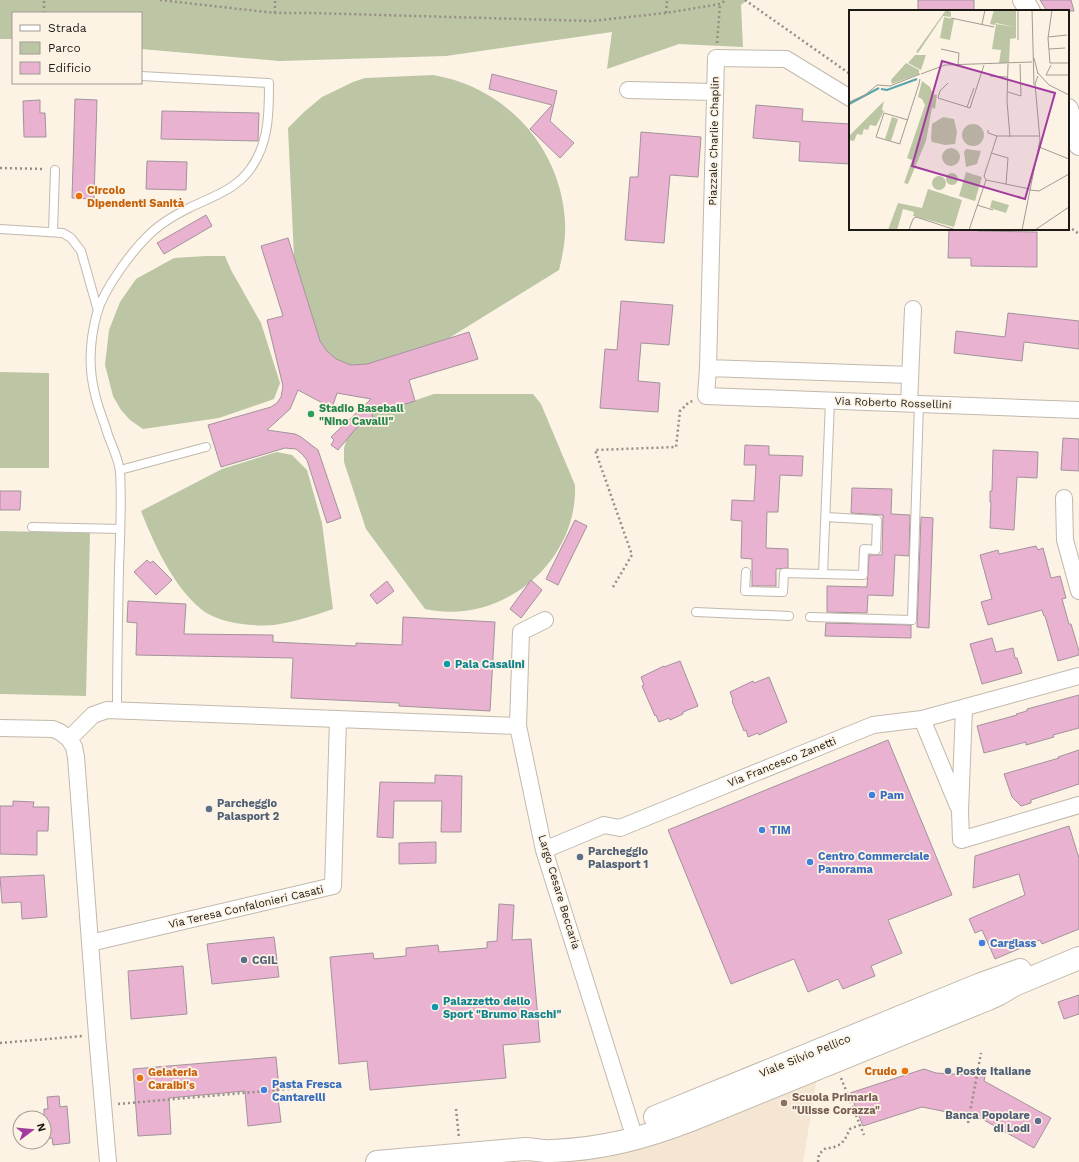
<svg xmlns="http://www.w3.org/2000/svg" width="1079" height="1162" font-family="'Work Sans',sans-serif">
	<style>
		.built { fill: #f4e6d2 }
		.green { fill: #bcc6a4 }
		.building { fill: #e9b2d0; stroke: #a2939b }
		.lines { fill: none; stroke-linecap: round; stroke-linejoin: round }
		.service-casing { stroke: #c1b9ac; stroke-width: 10 }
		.minor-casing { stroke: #c1b9ac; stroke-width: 18 }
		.tertiary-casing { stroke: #c1b9ac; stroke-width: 22 }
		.secondary-casing { stroke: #c1b9ac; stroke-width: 24 }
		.path { stroke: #958e85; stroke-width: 2.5; stroke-dasharray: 2 3; stroke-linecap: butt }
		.service { stroke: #fff; stroke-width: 8 }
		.minor { stroke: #fff; stroke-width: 16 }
		.tertiary { stroke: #fff; stroke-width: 20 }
		.secondary { stroke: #fff; stroke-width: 22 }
		.food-dot { fill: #e8710a; stroke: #fcf3e5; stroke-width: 1.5 }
		.leisure-dot { fill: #2e9e5b; stroke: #fcf3e5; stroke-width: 1.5 }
		.culture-dot { fill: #0f9aa8; stroke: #fcf3e5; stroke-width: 1.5 }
		.shop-dot { fill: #3f7fe0; stroke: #fcf3e5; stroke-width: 1.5 }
		.service-dot { fill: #5c6f8a; stroke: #fcf3e5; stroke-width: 1.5 }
		.education-dot { fill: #8d6e63; stroke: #fcf3e5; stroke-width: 1.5 }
		.labels { text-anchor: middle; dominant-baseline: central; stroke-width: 3.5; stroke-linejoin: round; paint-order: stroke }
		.street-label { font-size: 11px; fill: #1c1914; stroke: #fcf3e5 }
		.food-label { font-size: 11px; font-weight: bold; fill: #c56008; stroke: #fcf3e5; text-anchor: start }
		.leisure-label { font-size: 11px; font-weight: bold; fill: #27864d; stroke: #fcf3e5; text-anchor: start }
		.culture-label { font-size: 11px; font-weight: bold; fill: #0d838f; stroke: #fcf3e5; text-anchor: start }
		.shop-label { font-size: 11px; font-weight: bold; fill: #366cbe; stroke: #fcf3e5; text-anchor: start }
		.service-label { font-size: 11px; font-weight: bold; fill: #4e5e75; stroke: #fcf3e5; text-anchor: start }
		.education-label { font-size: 11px; font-weight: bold; fill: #785e54; stroke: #fcf3e5; text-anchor: start }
		.inset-river { fill: none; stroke: #59a4a8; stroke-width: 2 }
		.inset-road { fill: none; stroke: #a29c91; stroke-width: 1 }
		.view { fill: #a33b9e; fill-opacity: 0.15; stroke: #a33b9e; stroke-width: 2 }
		.inset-edge { fill: none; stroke: #1c1914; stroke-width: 2 }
	</style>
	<rect width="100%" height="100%" fill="#fcf3e5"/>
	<path class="built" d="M817,1078L803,1162H562L565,1161Z"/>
	<path class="green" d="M0,0H747L741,5L743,47L679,44L607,69L612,32L446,56L279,61L141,49V13H13V39H0Z
		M433,75C506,87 561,148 565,221C566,238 563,254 559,270L449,338L367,364L351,365L336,359L327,351L320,341L294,257L288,128L304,112L322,97L353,82L365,78Z
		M206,256H225L231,270L261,323L280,383L274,399L219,418L143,429L130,420L121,410L113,396L105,365L109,330L120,302L136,279L174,258Z
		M0,372L49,373V468H0Z
		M434,394H533L541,404L575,485C578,563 501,626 425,609L366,529L344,462V448L348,434L371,415Z
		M277,452L292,455L307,470L322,523L333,609C314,616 293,622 274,625C253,627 217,623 201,609C173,586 154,544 141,511L222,469Z
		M0,531L90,533L86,696L0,694Z"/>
	<path class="building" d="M918,0H974V11H918Z
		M1040,0H1071L1074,11H1047Z
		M492,74L557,91L550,121L574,143L560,158L530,129L552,105L489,89Z
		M75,99L97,100L94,199L72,198Z
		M40,100V113H45L46,137H24L23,101Z
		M756,105L803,109L802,121L850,124V164L799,161L800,142L753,138Z
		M162,111L259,113L258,141L161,139Z
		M641,132L701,137L698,177L670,175L664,243L625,240L630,177H638Z
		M147,161L187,162L186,190L146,189Z
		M206,215L212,226L164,254L157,243Z
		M949,229H978V231L1037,232V267L971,266V258H948Z
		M288,238L320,341L327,351L336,359L351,365L367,364L469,332L478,359L409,380L415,401L372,414L373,418L357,427L338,450L331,445L334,440L331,437L371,399L337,393L332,408L298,390L290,409L267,430L295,434L301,437L318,450L341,518L327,523L307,460L302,454L296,449L285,448L221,467L208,425L271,407L277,403L281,397L283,386L267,320L283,316L261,246Z
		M621,301L673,305L669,345L641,343L638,381L660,383L658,412L600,408L605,349L617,350Z
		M1008,313L1079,321V349L1024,342L1022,361L954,353L956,331L1005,337Z
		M1063,438L1079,439V471L1061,470Z
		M745,445L769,446V455L803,456L802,476L780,475L778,512H767L766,548L788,549V568L776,569V586H752V559L741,558L742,521L731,520L732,500L754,501L756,465H744Z
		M993,450L1038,452L1037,478L1017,477L1014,530L990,528L991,502H990V491H992Z
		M852,488L892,489L891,514L910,515L909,556L895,555L893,596L868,595L867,613L827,612V586L867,587L869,555H882L883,515L851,513Z
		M0,491H21L20,510H0Z
		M921,517L933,518L929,628L917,627Z
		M575,520L587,526L558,585L546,579Z
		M1036,546L1038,550L1043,548L1051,578L1060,576L1066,598L1062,599L1069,624H1071L1079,651V655L1058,661L1045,616H1044L1042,610L988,625L981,602L992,599L980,555L998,550L999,554Z
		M147,560L150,563L153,561L172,580L156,595L134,572Z
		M531,580L542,590L521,618L510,609Z
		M387,581L394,591L377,604L370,595Z
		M128,601L186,604L184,634L273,635V642L356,646V643L402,645L403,617L495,622L490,711L399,706V703L291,698L293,658L136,655L137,623L127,622Z
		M826,623L911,625V638L825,636Z
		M992,638L996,652L1013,648L1015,658H1017L1022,673L982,684L970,644Z
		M680,661L698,706L683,712V714L670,720L669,718L659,722L656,715L655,716L642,686L644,685L641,677L664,666V667Z
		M769,677L787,722L759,735L758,733L748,737L746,730L744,731L732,701L733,700L730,692L753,681L754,683Z
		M1079,695V728L1053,735L1054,737L1026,745V742L984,753L977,726L1017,715L1016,714L1027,711V709Z
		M888,740L952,895L888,920L902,953L871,966L875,976L843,989L838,979L808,992L794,959L731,984L668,830Z
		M1079,750V784L1031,800V803L1021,806L1012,797L1004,774L1059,758L1058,757Z
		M435,775L462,776L461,832H441L442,801H394L393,838L377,837L380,782L435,783Z
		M13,801L34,802L33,807H49L48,831H37V855L0,854V806H13Z
		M1069,826L1079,858V929L1042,944L1040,940L995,959L982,930L975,933L969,919L1025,895L1019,874L973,888L975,856Z
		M436,842V863L399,864V843Z
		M44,875L47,917L22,919L21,902L2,903L0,877Z
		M499,904L514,905L512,940L531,939L540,1042L503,1045L506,1078L370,1090L367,1061L339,1064L330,957L373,953L374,959L406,956V948L438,945L439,952L487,948V942L497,941Z
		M274,937L279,977L212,984L207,944Z
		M183,966L187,1014L131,1019L128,971Z
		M1079,995V1014L1064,1019L1058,1002Z
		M276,1057L279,1088L277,1089L281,1122L248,1126L245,1091L169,1098L171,1134L138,1136L133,1069Z
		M924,1069L936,1073L985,1076L984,1081L1051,1118L1034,1148L982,1119L922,1107L863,1126L850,1093Z
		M59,1096L60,1107L67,1106L70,1143L53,1145L52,1138L44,1139V1109H48L47,1097Z"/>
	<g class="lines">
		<g class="service-casing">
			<path id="service" d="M0,229L63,233L71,238L81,251L98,311
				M53,232L55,170
				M120,470L206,447
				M32,527L120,529
				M746,572L745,591L783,592L784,573L863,575L864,549L876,550L877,520L826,517
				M823,574L830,401
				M696,612L789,616
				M810,617L912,620L919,404
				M117,711C117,663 118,616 119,568C120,536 122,504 120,472C119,460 112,446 108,435C104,421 98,408 95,394C88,367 90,339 97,313C105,287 133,249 153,231C163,222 177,214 189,208C211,197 236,190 251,168C269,143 269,112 269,83L141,76"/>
		</g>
		<g class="minor-casing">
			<path id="minor" d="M628,90L715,92
				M850,98L786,59L716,58L708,368L910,375
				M708,368L706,396L1079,410
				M909,404L913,309
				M1064,498L1065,540L1079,591
				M545,620L521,632L518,726L544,850L631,1126
				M964,708L960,811L961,840L1079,805
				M922,719L958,806
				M0,728L53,729L60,732L69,739
				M544,850L604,825L620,828L873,725L922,719L1079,676
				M90,943L333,886L338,719
				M108,1162L97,1035L76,757L74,747L69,739L93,715L107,710L518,726"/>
		</g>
		<g class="tertiary-casing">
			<path id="tertiary" d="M1023,0L1030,11
				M1068,109L1079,145"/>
		</g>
		<g class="secondary-casing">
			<path id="secondary" d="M655,1117L981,984L1020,970
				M377,1162C426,1158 476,1153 525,1149C534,1149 543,1152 552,1151C603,1149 644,1138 691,1120L988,999L999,994L1014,985L1079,958"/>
		</g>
		<path class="path" d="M160,0L275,13H310L591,21L666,13L720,4L726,0
			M745,0L850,74
			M44,13V0
			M275,13V0
			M666,13L667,0
			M717,43L720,4
			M0,168L44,169
			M1068,226L1079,234
			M613,587L632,555L595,450L676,447L680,411L689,402L693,401
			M0,1043L83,1036
			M841,1078L864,1135
			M118,1104L300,1088
			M456,1109L459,1138
			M968,1123L981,1053
			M818,1162L819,1154L826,1148H832L841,1144L845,1139L850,1129L860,1125"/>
		<use href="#service" class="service"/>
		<use href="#minor" class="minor"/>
		<use href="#tertiary" class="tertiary"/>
		<use href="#secondary" class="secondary"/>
	</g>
	<g class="food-dot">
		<circle cx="79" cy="196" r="4"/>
		<circle cx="905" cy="1071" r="4"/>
		<circle cx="140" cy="1078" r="4"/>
	</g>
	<circle class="leisure-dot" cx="311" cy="414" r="4"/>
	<g class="culture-dot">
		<circle cx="447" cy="664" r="4"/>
		<circle cx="435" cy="1007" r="4"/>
	</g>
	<g class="shop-dot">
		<circle cx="872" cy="795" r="4"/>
		<circle cx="762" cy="830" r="4"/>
		<circle cx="810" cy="862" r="4"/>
		<circle cx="982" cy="943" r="4"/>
		<circle cx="264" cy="1090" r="4"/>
	</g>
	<g class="service-dot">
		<circle cx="209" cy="809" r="4"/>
		<circle cx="580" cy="857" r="4"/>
		<circle cx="244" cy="960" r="4"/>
		<circle cx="948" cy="1071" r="4"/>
		<circle cx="1038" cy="1121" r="4"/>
	</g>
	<circle class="education-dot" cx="784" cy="1103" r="4"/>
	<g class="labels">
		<g class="street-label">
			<text transform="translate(714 141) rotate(-89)">Piazzale Charlie Chaplin</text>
			<text transform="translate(893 403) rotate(2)">Via Roberto Rossellini</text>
			<text transform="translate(782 762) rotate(-22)">Via Francesco Zanetti</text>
			<text transform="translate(559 892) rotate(73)">Largo Cesare Beccaria</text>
			<text transform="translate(246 907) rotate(-13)">Via Teresa Confalonieri Casati</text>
			<text transform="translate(805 1056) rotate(-22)">Viale Silvio Pellico</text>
		</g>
		<g class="food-label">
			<text x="87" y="190">Circolo<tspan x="87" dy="13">Dipendenti Sanità</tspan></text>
			<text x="897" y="1071" text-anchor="end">Crudo</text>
			<text x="148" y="1072">Gelateria<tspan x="148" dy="13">Caraibi's</tspan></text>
		</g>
		<g class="leisure-label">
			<text x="319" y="408">Stadio Baseball<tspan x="319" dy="13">"Nino Cavalli"</tspan></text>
		</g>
		<g class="culture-label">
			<text x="455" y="664">Pala Casalini</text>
			<text x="443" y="1001">Palazzetto dello<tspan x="443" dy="13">Sport "Brumo Raschi"</tspan></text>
		</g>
		<g class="shop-label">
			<text x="880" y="795">Pam</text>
			<text x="770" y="830">TIM</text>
			<text x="818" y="856">Centro Commerciale<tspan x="818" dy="13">Panorama</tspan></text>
			<text x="990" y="943">Carglass</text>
			<text x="272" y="1084">Pasta Fresca<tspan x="272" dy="13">Cantarelli</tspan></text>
		</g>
		<g class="service-label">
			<text x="217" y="803">Parcheggio<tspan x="217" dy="13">Palasport 2</tspan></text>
			<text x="588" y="851">Parcheggio<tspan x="588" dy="13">Palasport 1</tspan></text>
			<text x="252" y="960">CGIL</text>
			<text x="956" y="1071">Poste Italiane</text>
			<text x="1030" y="1115" text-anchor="end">Banca Popolare<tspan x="1030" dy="13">di Lodi</tspan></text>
		</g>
		<g class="education-label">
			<text x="792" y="1097">Scuola Primaria<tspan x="792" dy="13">"Ulisse Corazza"</tspan></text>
		</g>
	</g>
	<g transform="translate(849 10)">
		<rect width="220" height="220" fill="#fcf3e5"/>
		<path d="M97,0L102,2V7L94,6L69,43L67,42ZM145,0H167V28L161,29L160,53H150L152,40L143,39L147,14L166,17L147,13L146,15L141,14ZM95,7L105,9L101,30L91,28ZM66,45H77L72,60L59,53ZM57,53L70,60V64L43,74L42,70ZM73,71L81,77L84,84L88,85L86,99L83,98L77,131L59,174L55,173L63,150L58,148L76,95L73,89L69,87ZM35,91L33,100L35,101L27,116L21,115L19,120L15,119L13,125L8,124L5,131L0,130V126ZM43,107L49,109L42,131L36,129ZM94,107L105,109L108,122L106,134L96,135L83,132L82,129L83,114ZM113 125a11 11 0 1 1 22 0a11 11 0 1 1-22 0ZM93 147a9 9 0 1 1 18 0a9 9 0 1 1-18 0ZM117,139L132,141L128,154L117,157L115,142ZM117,162L133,167L126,191L110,186ZM97 169a6 6 0 1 1 12 0a6 6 0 1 1-12 0ZM83 173a7 7 0 1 1 14 0a7 7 0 1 1-14 0ZM79,179L113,190L105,217L64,206L65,202L54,199L48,220H39L49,193L73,198ZM143,190L160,195L157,203L141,198Z" fill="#bcc6a4"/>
		<path class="inset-river" d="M32,79L38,80L68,69M0,94L30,78"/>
		<path class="inset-road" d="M183,0L185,75M102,8L145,17M133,14L136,0M199,27L218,25M169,30V0M92,39L110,43L109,55M200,39L216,38M185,48L189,64M201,53L199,28L203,0M201,53H220M159,54L158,91L161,127M202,55L197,65H220M189,63L200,75L220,85M72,64L96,55L183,52M141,66L159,67M99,73L91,81L89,88L118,97L125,78M159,82L172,86L171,54M0,92L16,85L28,75L41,76L71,64M118,97L121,98L135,55M59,110L35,103L27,127L51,134V133L70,74L71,69M139,120V123L148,126H190M148,126L135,166L137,170L181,179M190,137L220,149M142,143L159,148L157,174M181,180L190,181L220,164M128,195L144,200M60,220L64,209L67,207L107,220M120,220L137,170M173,220L191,130L186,74L189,66M186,220L220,197"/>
		<path class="view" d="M93,51L206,83L176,189L63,156Z"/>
		<rect width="220" height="220" class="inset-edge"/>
	</g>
	<rect x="12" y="12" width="130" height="72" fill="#fcf3e5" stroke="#a29c91"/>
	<rect x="20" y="25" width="20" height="6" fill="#ffffff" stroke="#a29c91"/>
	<text x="48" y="32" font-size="12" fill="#1c1914">Strada</text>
	<rect x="20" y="42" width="20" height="12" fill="#bcc6a4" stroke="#a29c91"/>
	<text x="48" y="52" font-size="12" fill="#1c1914">Parco</text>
	<rect x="20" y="62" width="20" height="12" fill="#e9b2d0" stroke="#a29c91"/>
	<text x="48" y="72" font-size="12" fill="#1c1914">Edificio</text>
	<g transform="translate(32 1130) rotate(74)"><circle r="19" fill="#fcf3e5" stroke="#a29c91"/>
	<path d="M0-3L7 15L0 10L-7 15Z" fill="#a33b9e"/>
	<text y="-6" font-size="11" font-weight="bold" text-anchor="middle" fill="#1c1914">N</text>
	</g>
</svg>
